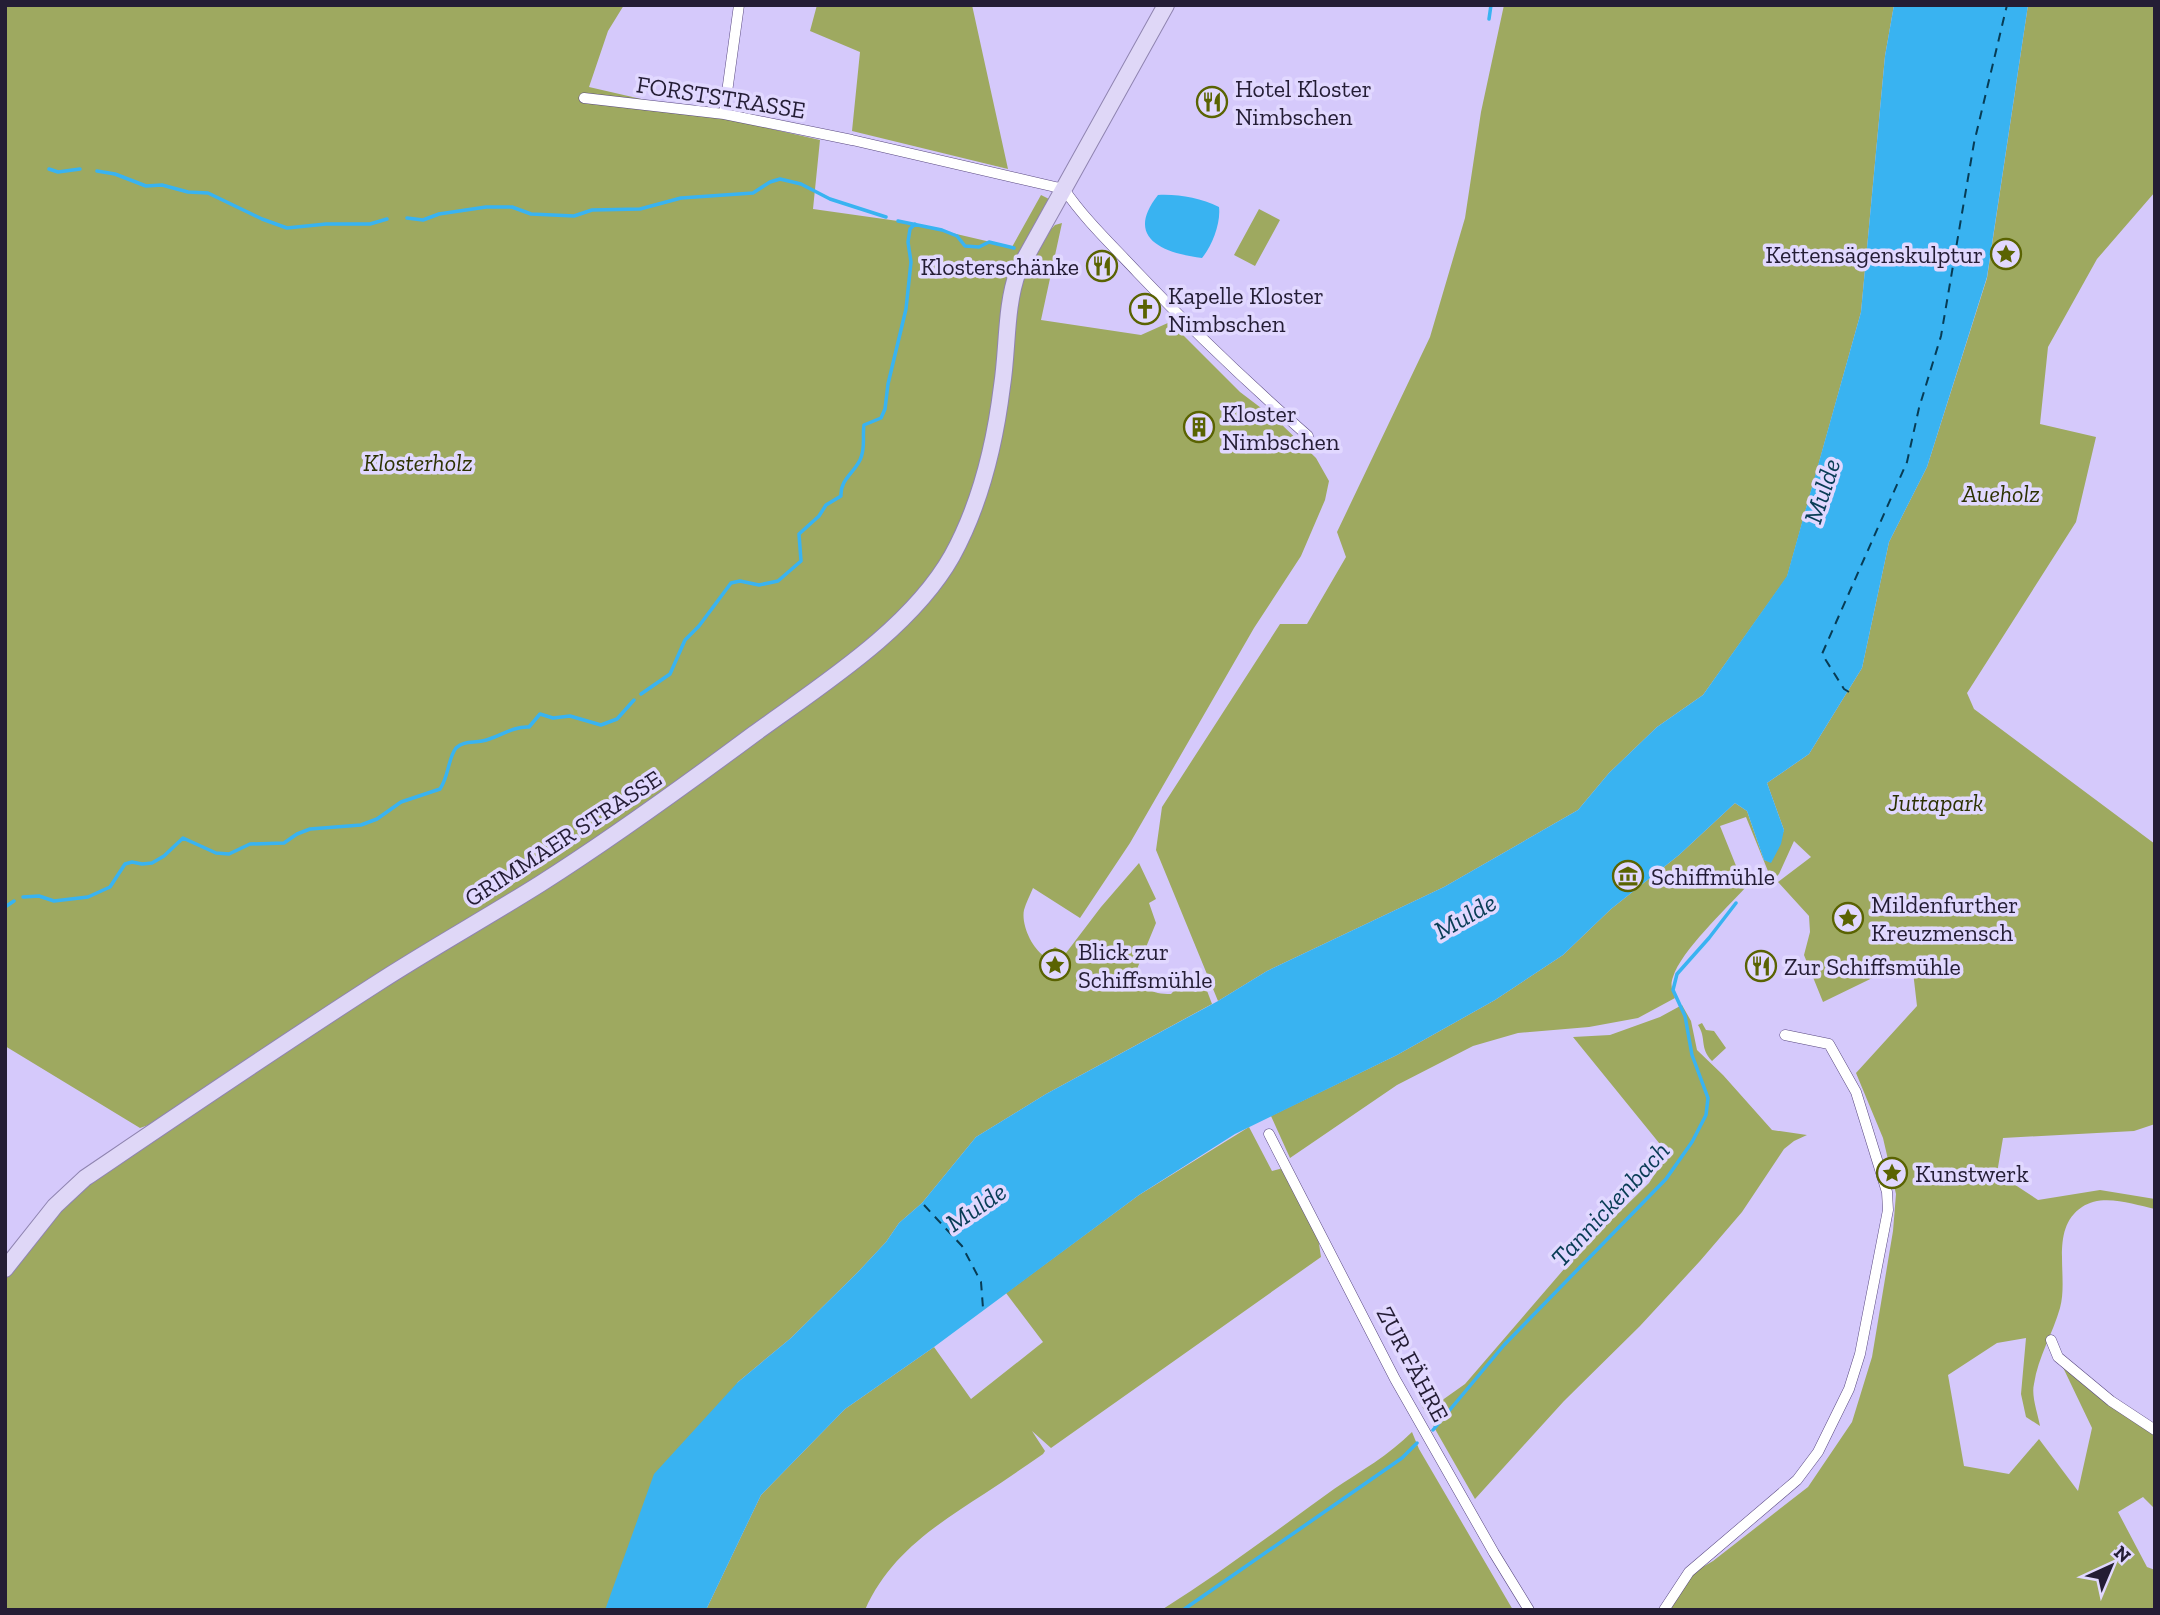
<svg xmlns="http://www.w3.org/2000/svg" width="2160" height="1615" font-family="'Zilla Slab',serif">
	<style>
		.green { fill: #9ea960 }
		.water { fill: #39b3f1 }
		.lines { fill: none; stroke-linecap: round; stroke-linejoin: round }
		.stream { stroke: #39b3f1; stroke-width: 3.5 }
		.ferry { stroke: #083c55; stroke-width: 2; stroke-dasharray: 9 7; stroke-linecap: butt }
		.minor-casing { stroke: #594980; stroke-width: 11 }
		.primary-casing { stroke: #8f84b0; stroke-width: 18 }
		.minor { stroke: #fff; stroke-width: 10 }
		.primary { stroke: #dfd7f7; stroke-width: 16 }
		.labels { text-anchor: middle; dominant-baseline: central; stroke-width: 7; stroke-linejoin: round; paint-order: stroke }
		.poi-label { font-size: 24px; fill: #241d35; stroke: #e1d8ff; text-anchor: start }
		.street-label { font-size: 24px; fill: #241d35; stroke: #e1d8ff }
		.park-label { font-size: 24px; font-style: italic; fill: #2d3202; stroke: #e1d8ff }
		.water-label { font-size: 26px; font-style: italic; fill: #083c55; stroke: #e1d8ff }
	</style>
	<rect width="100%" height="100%" fill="#d5c9fb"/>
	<path class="green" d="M5,5H624L608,31L589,87L820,140L813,209L905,222L1012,247L1041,195L1049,199L1040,220L1021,252L991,419L976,480L953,541L917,596L854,653L643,809L163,1120L140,1128L5,1046Z
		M817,5H972L1008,169L852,131L860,52L810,31Z
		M1504,5H1894L1885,56L1861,312L1787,577L1703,695L1657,727L1609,773L1578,810L1444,887L1267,971L1218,1001L1156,850L1162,807L1280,624H1307L1346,557L1337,532L1430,337L1465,218L1481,112Z
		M2028,5H2155V192L2097,259L2048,347L2040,424L2096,437L2076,522L1967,693L1974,709L2155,844V1124L2134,1131L2003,1138L1997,1173L2038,1200L2100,1190L2155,1199V1209C2133,1204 2102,1193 2082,1207C2049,1229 2069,1276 2060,1308C2053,1333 2038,1357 2034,1384C2031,1396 2038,1414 2040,1426L2026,1417L2021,1394L2026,1338L1997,1343L1948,1375L1964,1466L2009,1474L2039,1439L2078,1491L2092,1428L2058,1357L2155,1430V1509L2143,1497L2118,1512L2147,1567L2155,1570V1610H1664L1691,1574L1713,1561L1808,1487L1852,1422L1872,1357L1893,1231L1896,1194L1883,1138L1856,1073L1917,1006L1912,963L1893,968L1823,1002L1804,955L1810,932L1809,916L1778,882L1811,857L1794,841L1779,874L1772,881L1746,817L1720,826L1745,888C1726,909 1681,951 1673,977C1670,985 1672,990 1675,998L1638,1018L1589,1027L1518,1033L1473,1046L1397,1085L1290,1158L1271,1116L1397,1055L1495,1000L1563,955L1611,909L1679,855L1735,803L1747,811L1764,860L1771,862L1784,830L1767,783L1809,754L1862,668L1889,542L1927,467L1987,278Z
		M1259,209L1280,220L1255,266L1234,255Z
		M1062,223L1041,320L1141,335L1170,322L1240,392L1277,420L1316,458L1329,481L1325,500L1301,556L1254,628L1130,843L1080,918L1033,888C1030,895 1026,903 1024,910C1021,925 1032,948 1044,956L1055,947L1066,953L1101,907L1139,863L1156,899L1149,903L1156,923L1137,969C1142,989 1151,994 1171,994L1181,983L1185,973L1195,992L1206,988L1212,1004L1046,1094L976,1137L922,1203L899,1223L886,1242L858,1272L791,1338L738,1382L605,1610H5V1278L48,1223L79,1189L833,682L964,545L1018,288L1039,242L1055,225Z
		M1682,1005L1691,1021L1697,1050L1723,1075L1772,1130L1807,1135L1794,1141L1784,1149L1742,1212L1700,1261L1640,1326L1564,1401L1475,1499L1419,1401L1426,1404L1441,1401L1465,1384L1577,1254L1649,1183L1668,1154L1573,1037L1610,1035L1660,1017Z
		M1702,1023L1706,1030L1714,1031L1726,1048L1712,1061C1699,1047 1707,1039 1698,1025Z
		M1249,1127L1272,1171L1287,1167L1316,1224L1321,1257L1051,1448L1032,1431L1045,1451L1043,1454C1024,1467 1004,1481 984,1494C936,1525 889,1555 865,1610H706L761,1495L845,1409L934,1347L971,1399L1043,1342L1006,1293L1139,1195Z
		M1412,1432L1419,1449L1513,1610L1163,1609C1222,1572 1277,1530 1334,1489C1361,1471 1389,1455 1412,1432Z"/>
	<path class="water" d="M1894,5H2028L1987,277L1927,467L1889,542L1862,668L1809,754L1767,783L1784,830L1781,844L1771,863L1764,860L1747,811L1735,803L1679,855L1611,909L1563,955L1495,1000L1397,1055L1235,1134L1139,1195L934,1347L845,1409L761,1495L706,1610H605L654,1474L738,1382L791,1338L858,1272L886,1242L899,1223L922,1203L976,1137L1046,1094L1218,1001L1267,971L1444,887L1578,810L1609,773L1657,727L1703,695L1787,576L1861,312L1885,56Z
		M1158,195C1179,194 1200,198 1219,207C1221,223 1212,246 1202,258C1163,253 1124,238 1158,195Z"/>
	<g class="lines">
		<path class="stream" d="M1489,19L1491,5
			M49,169L58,172L80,169
			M97,171L115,174L146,186L162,185L188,192L208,193L262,219L287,228L326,224H370L387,219
			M407,218L423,220L439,214L486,207H512L531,214L574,216L592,210L640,209L681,198L753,193L770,182L780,179L801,184L830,199L886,217
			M898,221L942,230L957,236L965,246L979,247L989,242L1014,248
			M641,694L670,674L685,640L699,626L731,583L740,581L759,585L778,581L801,561L799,534L819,516L826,505L841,496C840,480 853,474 860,460C866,448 862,437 864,425L881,418L885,409L888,384L906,309L911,262L908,242L910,229L915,224
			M23,897L39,896L54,901L88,897L110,887L125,864L132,862L142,864L152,863L164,856L183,838L216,853L229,854L250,844L284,843L297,834L310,829L361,825L377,819L401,802L440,789C449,776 448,758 456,748C463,741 473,743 482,741C498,738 512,726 529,727L540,714L553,718L570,716L601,725L617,719L634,700
			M5,907L14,901
			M1433,1430L1504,1345L1666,1179L1692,1142L1706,1115L1708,1098L1692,1055L1685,1016L1673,990L1677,974L1709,938L1736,903
			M1183,1610L1402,1458L1417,1443"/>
		<path class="ferry" d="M1849,692L1844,689L1822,654L1907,462L1919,408L1941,336L1974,143L2007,5
			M924,1205L962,1246L981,1282L983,1308"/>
		<g class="minor-casing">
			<path id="minor" d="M584,98L724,114L852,140L1064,189C1085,220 1112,245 1138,273C1192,330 1249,384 1308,436
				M724,114L739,5
				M1269,1134L1395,1379L1494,1553L1529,1610
				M2051,1340L2058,1357L2111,1401L2155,1430
				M1664,1610L1689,1572L1797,1480L1818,1452L1849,1389L1860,1354L1888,1210L1887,1192L1856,1092L1829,1044L1785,1035"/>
		</g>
		<g class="primary-casing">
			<path id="primary" d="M5,1269L55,1206L85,1178C181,1113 278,1047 376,984C430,949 486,918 540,884C614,837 684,786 754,734C820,686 911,629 952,556C980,505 995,443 1002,386C1008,348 1005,307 1018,271L1166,5"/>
		</g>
		<use href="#minor" class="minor"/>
		<use href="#primary" class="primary"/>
	</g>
	<defs>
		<g id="restaurant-ring" transform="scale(1.575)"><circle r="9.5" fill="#e1d8ff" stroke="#5a6302" stroke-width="1.5"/><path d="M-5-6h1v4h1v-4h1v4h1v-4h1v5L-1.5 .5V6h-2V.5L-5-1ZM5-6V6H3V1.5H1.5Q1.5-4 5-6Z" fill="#5a6302"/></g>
		<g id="sight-ring" transform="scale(1.575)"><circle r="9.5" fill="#e1d8ff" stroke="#5a6302" stroke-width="1.5"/><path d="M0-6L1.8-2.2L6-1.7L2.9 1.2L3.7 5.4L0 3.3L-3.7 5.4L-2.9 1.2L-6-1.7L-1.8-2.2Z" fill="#5a6302"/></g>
		<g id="church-ring" transform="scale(1.575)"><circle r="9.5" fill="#e1d8ff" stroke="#5a6302" stroke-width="1.5"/><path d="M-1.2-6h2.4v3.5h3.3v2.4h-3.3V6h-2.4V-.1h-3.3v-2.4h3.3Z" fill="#5a6302"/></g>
		<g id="building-ring" transform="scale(1.575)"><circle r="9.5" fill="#e1d8ff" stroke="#5a6302" stroke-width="1.5"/><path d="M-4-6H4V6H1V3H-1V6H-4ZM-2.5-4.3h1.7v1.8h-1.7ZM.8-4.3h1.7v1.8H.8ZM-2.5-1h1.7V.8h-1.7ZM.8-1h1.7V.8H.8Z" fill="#5a6302"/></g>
		<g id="museum-ring" transform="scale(1.575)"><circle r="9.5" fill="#e1d8ff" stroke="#5a6302" stroke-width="1.5"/><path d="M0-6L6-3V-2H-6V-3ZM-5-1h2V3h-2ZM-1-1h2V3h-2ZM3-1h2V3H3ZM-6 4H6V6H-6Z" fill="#5a6302"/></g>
	</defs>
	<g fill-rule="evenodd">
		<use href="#restaurant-ring" x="1212" y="102"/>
		<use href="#sight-ring" x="2006" y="254"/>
		<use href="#restaurant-ring" x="1102" y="266"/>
		<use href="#church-ring" x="1145" y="309"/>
		<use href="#building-ring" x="1199" y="427"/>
		<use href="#museum-ring" x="1628" y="876"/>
		<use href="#sight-ring" x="1848" y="918"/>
		<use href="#sight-ring" x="1055" y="965"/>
		<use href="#restaurant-ring" x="1761" y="966"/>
		<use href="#sight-ring" x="1892" y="1173"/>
	</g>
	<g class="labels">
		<g class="poi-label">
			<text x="1235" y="88">Hotel Kloster<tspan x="1235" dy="28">Nimbschen</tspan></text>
			<text x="1983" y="254" text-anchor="end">Kettensägenskulptur</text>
			<text x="1079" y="266" text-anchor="end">Klosterschänke</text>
			<text x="1168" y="295">Kapelle Kloster<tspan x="1168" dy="28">Nimbschen</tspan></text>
			<text x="1222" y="413">Kloster<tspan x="1222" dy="28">Nimbschen</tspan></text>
			<text x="1651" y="876">Schiffmühle</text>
			<text x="1871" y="904">Mildenfurther<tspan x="1871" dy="28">Kreuzmensch</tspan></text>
			<text x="1078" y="951">Blick zur<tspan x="1078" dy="28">Schiffsmühle</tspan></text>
			<text x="1784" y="966">Zur Schiffsmühle</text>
			<text x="1915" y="1173">Kunstwerk</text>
		</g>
		<g class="street-label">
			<text transform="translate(721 97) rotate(9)">FORSTSTRASSE</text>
			<text transform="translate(563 838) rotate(-33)">GRIMMAER STRASSE</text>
			<text transform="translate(1413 1364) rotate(62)">ZUR FÄHRE</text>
		</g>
		<g class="park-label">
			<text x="418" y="462">Klosterholz</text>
			<text x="2001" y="493">Aueholz</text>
			<text x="1936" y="802">Juttapark</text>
		</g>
		<g class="water-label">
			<text transform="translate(1822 491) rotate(-72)">Mulde</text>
			<text transform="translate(1465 916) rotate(-29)">Mulde</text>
			<text transform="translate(1610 1204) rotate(-47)">Tannickenbach</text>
			<text transform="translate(976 1207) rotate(-34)">Mulde</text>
		</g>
	</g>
	<rect width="2160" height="1615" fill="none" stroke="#241d35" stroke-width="14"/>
	<g transform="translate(2111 1566) rotate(44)" stroke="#e1d8ff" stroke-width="5" paint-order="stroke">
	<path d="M0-5L12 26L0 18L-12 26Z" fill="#241d35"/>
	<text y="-10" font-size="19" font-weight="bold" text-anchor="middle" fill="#241d35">N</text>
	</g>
</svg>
